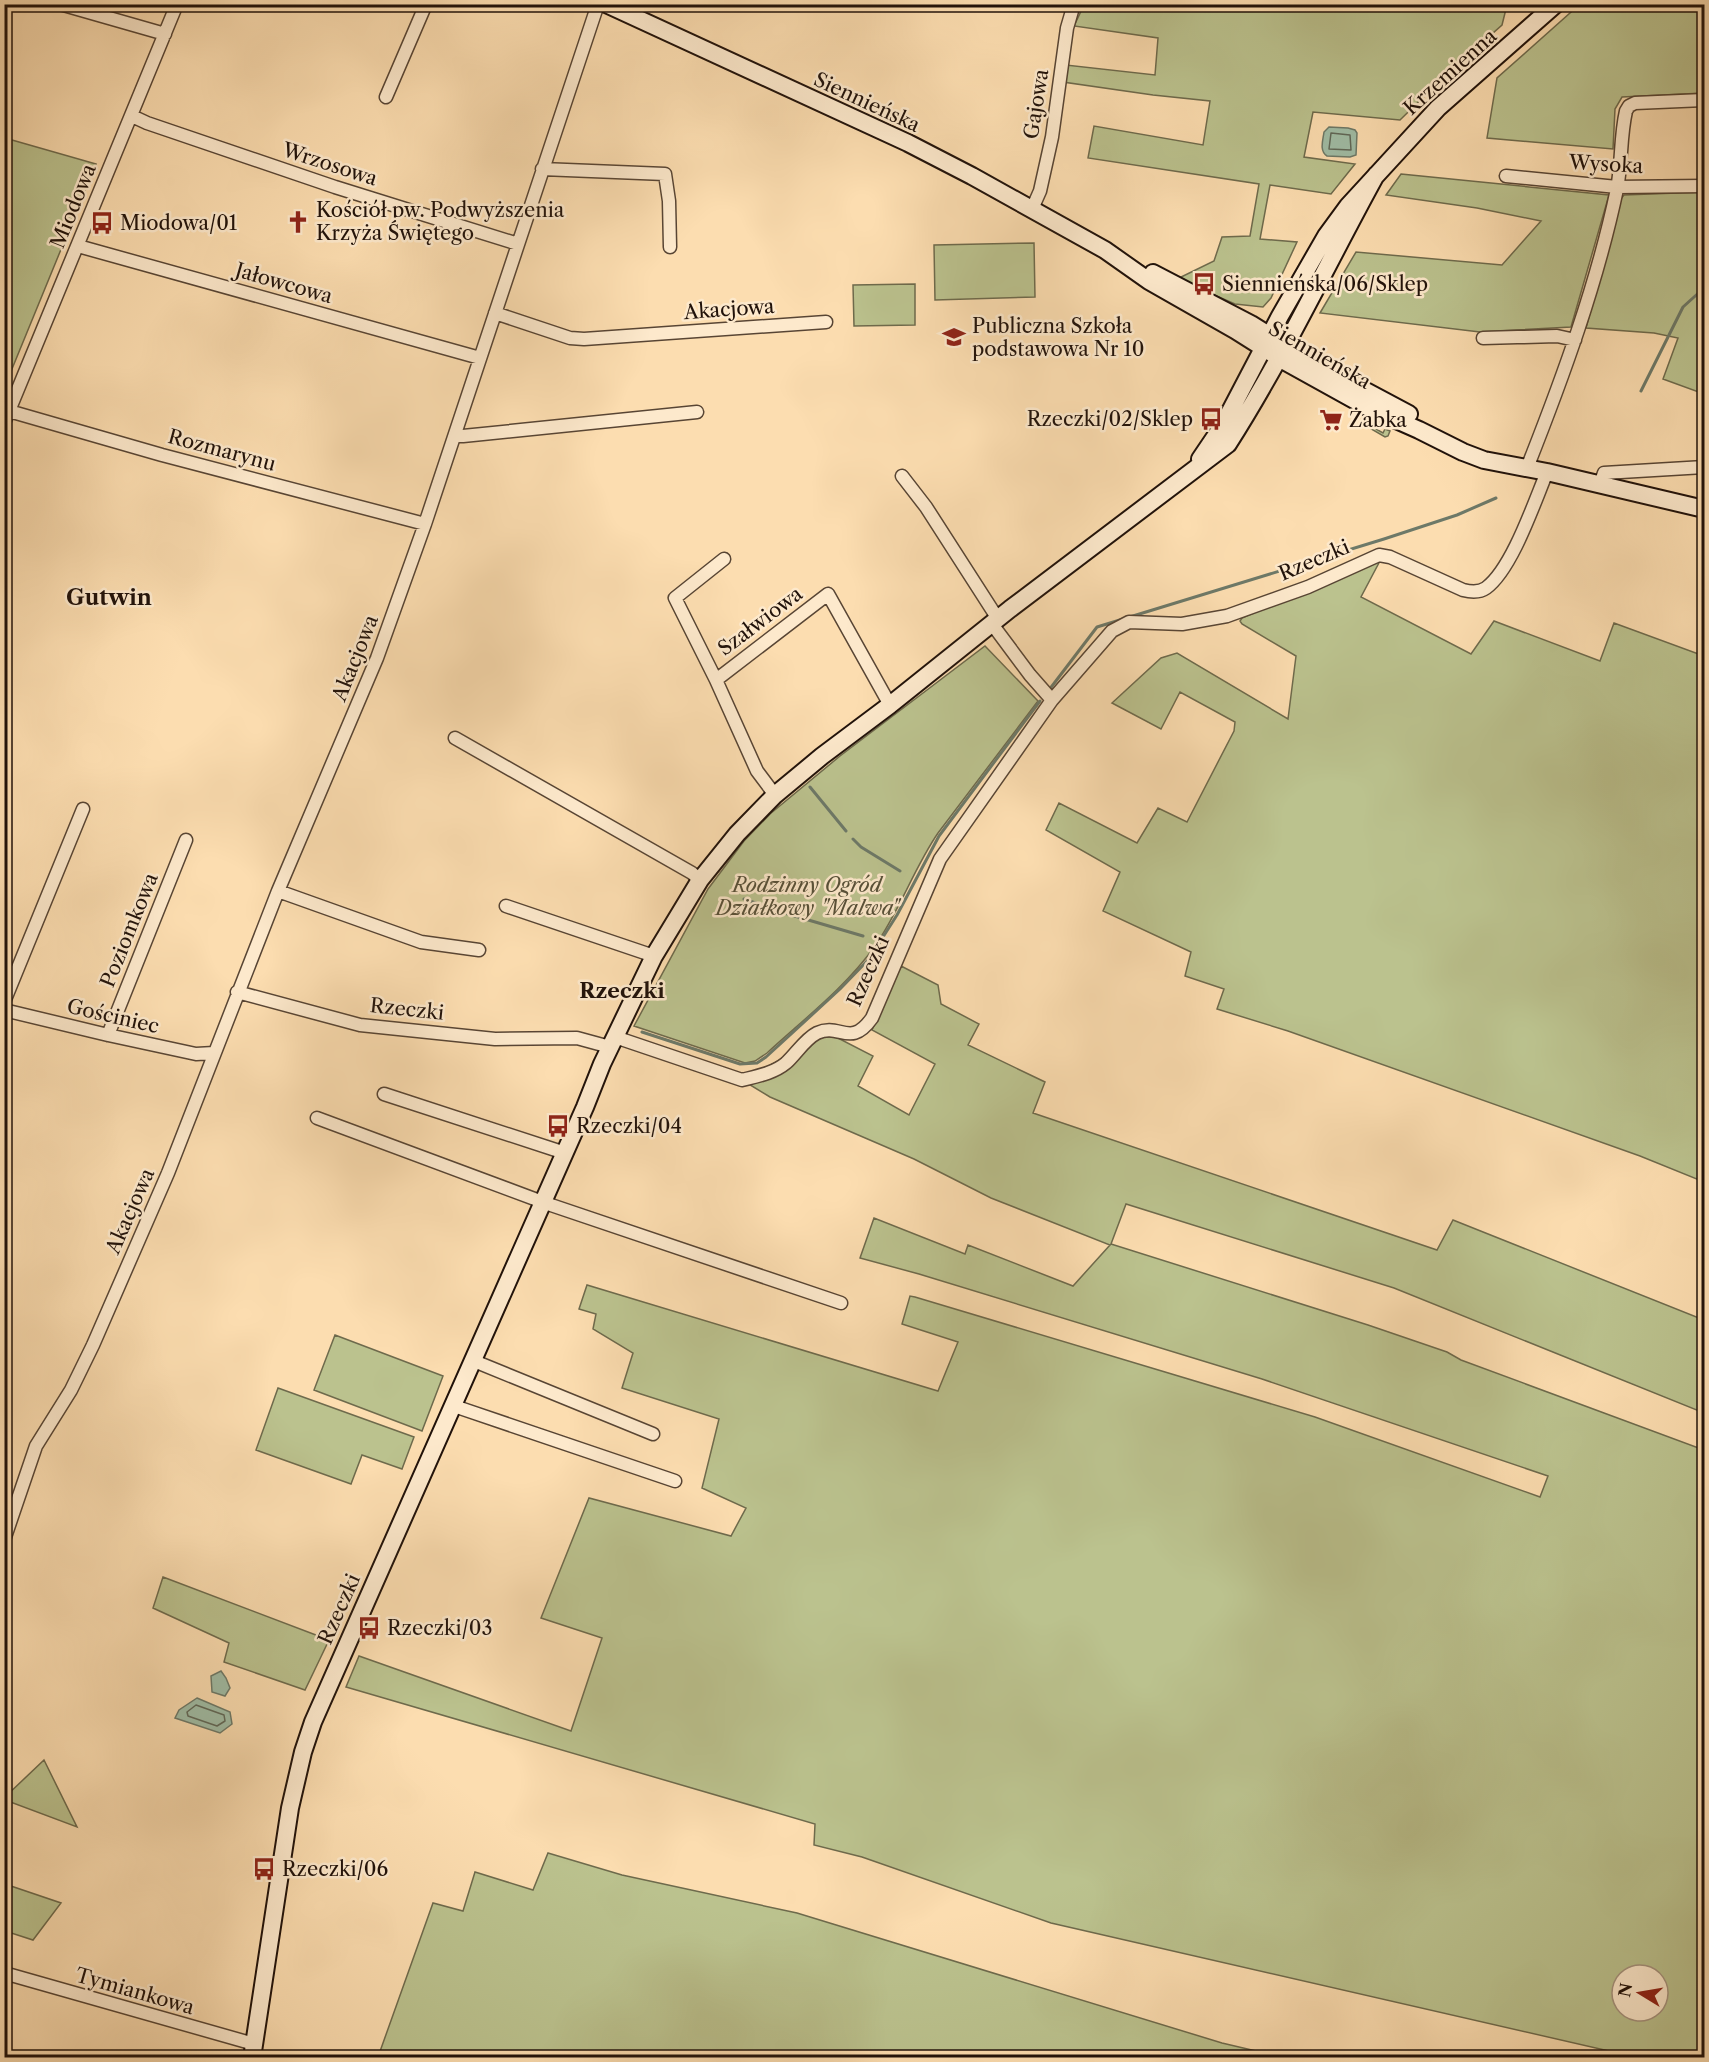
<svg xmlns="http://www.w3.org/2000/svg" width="1709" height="2062" font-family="'Libre Caslon Text',serif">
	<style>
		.green { fill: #bbc28e; stroke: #6e6a4c; stroke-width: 1.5; fill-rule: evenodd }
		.water { fill: #a0bda6; stroke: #6d7968; stroke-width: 1.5 }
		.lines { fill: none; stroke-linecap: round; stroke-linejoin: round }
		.shore { stroke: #606858; stroke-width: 1.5 }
		.stream { stroke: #6d7968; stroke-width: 3 }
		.minor-casing { stroke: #584534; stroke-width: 15 }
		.secondary-casing { stroke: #21120a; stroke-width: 20 }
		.minor { stroke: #fde9cc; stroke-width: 12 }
		.secondary { stroke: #fde9cc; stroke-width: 16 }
		.labels { text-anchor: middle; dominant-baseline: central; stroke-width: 5; stroke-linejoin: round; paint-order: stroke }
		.street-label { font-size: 20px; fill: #21120a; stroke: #fde9cc }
		.poi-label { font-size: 20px; fill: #21120a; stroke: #fde9cc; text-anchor: start }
		.park-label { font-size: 20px; font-style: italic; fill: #575038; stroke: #fde9cc }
		.neighbourhood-label { font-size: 21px; font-weight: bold; fill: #21120a; stroke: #fde9cc }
		.quarter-label { font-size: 22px; font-weight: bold; fill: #21120a; stroke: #fde9cc }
	</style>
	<rect width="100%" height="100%" fill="#fcddb0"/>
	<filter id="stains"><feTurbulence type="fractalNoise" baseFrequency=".00333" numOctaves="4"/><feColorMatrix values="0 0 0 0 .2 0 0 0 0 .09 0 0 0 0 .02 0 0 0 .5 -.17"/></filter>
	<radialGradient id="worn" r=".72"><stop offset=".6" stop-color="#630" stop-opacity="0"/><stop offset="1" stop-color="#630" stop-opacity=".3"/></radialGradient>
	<path class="green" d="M1084,5H1507L1502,25L1450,71L1400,120L1313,112L1304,157L1355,164L1331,194L1270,185L1260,239L1297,242L1271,298L1263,307L1235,304L1177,279L1214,261L1222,237L1250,236L1259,184L1088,158L1094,126L1203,145L1210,101L1153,95L1063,82L1066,65L1155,75L1158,38L1074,26Z
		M1579,5H1704V93L1622,97L1615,109L1613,149L1487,138L1497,78Z
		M5,138L96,164L5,386L4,138Z
		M1401,174L1609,195L1571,327L1480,332L1320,313L1356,252L1502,265L1541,221L1477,208L1386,195Z
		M1704,192V394L1663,379L1678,338L1654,333L1586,328L1620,200L1624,195Z
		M1034,243L1035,297L935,300L934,245Z
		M915,284V325L854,326L853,285Z
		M1364,418L1376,424L1374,428L1383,433L1385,429L1390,431L1388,436L1385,437L1361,423Z
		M1381,559L1361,597L1471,654L1494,621L1600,661L1614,623L1704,656V1182L1640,1156L1288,1031L1217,1009L1224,989L1185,976L1191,952L1103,911L1120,872L1046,830L1059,803L1137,843L1158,808L1187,822L1234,731L1235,722L1180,692L1161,729L1112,703L1161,658L1177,653L1288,719L1296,656L1242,624L1240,621L1242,618Z
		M985,646L1038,701L938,833C914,868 900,910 875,946C846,987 804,1019 767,1053L755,1061L745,1063L634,1026L708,889L744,841L770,814L840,756Z
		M901,966L938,985L941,1004L979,1024L968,1045L1045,1082L1033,1113L1437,1250L1453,1220L1704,1320V1413L1394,1288L1126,1204L1111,1244L1368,1325L1447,1352L1461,1360L1704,1450V2057H1635L1051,1923L862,1857L814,1845L815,1824L346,1687L359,1656L571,1731L602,1638L541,1618L589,1498L731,1536L746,1508L702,1488L719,1419L622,1388L633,1353L593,1329L596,1314L579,1309L587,1285L938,1391L958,1342L902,1324L910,1296L915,1297L1315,1417L1540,1497L1548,1476L1262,1379L919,1274L860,1258L874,1218L965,1254L968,1245L1073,1286L1110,1245L991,1198L914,1159L770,1097L742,1080L823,1037H836L873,1056L858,1086L909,1115L935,1064L872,1030ZM1622,1975H1658V2011H1622Z
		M335,1335L443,1376L422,1431L314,1390Z
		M278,1388L414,1437L402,1469L362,1455L351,1484L256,1450Z
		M163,1577L329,1640L305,1690L224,1662L229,1643L153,1608Z
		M44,1760L77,1827L5,1800V1797Z
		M548,1853L622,1875L797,1913L1222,2043L1282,2057H378L433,1903L463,1911L475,1872L533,1890Z
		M5,1884L61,1903L33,1940L5,1931Z"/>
	<path class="water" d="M1329,127L1348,128L1355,130L1357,133L1356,155L1350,157L1327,156C1319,151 1323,140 1324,132Z
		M221,1671L226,1678L230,1688L225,1696L212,1692L211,1676Z
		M197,1698L230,1712L232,1724L220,1733L175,1718L179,1710Z"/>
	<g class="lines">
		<path class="shore" d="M1331,133L1350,135L1351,150L1329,149Z
			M196,1705L224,1715L225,1721L217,1726L188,1716L187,1712Z"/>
		<path class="stream" d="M1641,391L1683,307L1704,288
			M1049,690L1097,627L1384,539L1457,515L1496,498
			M810,787L846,831
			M853,839L861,847L900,871
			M744,899L773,909
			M781,912L863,936
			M642,1032L740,1064L757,1063L766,1057L840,989L869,959L897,915L939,836L1040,701"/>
		<g class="minor-casing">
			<path id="minor" d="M60,4L165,34
				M386,97L426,4
				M132,116L147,123L335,187L518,244
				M542,169L665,174L669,201L670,247
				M1506,176L1617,187L1704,186
				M1032,209L1040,191L1052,137L1067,28L1074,4
				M78,246L480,358
				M495,313L570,338L584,339L826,322
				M1483,338L1557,336L1575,340
				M9,411L162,455L425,524
				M4,423L177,4
				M455,435L463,436L697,412
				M1527,468C1563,377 1597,284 1617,189C1622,163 1620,137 1626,111L1629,106L1635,103L1704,100
				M902,476L926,507L998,619
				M1600,484L1604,473L1704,467
				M724,559L675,598L716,680L757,771L775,795
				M992,624L1030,675L1052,700
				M716,680L828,594L890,705
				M455,738L692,873L700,880
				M278,891L421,942L479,950
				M506,906L654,956
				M237,992L360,1025L495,1039L577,1038L610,1047
				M4,1002L83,809
				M4,1010L108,1035L196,1054L214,1053
				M108,1035L186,840
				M615,1037L742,1080C758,1076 774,1073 786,1063C796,1054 805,1039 817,1033C840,1022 850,1049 872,1018L940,859L1052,700L1112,631L1129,622L1182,624L1227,616L1308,587L1379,555L1390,557L1463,590C1471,592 1479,593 1486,588C1512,569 1534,503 1547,472
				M384,1094L565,1153
				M317,1118L548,1204L841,1303
				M474,1361L653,1434
				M454,1406L675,1481
				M4,1540L36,1446L71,1390L93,1345L168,1173L278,891L377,658L425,524L598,4
				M4,1973L254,2044"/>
		</g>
		<g class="secondary-casing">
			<path id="secondary" d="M606,4L908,143L972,176L1105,250L1149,281L1235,330L1284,361L1367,407L1419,430L1463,452L1484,460L1547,472L1704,509
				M1153,273L1251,324L1317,365L1409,414
				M1200,459L1223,425L1280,316L1326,236L1348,206L1438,108L1556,4
				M252,2058L290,1808L303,1752L313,1722L585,1107L602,1064L654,956L700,880L737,834L775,795L822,756L890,705L1010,609L1228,444C1283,358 1327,264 1376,175"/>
		</g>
		<use href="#minor" class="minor"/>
		<use href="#secondary" class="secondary"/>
	</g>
	<defs>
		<g id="church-bare" transform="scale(1.8)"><path d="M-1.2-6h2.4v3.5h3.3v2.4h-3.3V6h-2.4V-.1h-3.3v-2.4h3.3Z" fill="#8f2418" stroke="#fde9cc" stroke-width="2.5" paint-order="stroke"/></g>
		<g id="bus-bare" transform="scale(1.8)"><path d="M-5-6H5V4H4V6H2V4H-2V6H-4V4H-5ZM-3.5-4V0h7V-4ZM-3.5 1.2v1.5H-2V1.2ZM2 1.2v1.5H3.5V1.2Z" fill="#8f2418" stroke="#fde9cc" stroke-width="2.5" paint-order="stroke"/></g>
		<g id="school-bare" transform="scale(1.8)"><path d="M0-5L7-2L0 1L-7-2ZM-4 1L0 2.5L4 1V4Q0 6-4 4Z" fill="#8f2418" stroke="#fde9cc" stroke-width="2.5" paint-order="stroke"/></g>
		<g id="supermarket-bare" transform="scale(1.8)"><path d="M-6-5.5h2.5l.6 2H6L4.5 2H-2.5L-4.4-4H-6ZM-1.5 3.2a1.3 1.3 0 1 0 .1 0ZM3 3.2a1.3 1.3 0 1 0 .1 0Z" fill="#8f2418" stroke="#fde9cc" stroke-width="2.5" paint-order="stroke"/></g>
	</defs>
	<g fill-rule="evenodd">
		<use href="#church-bare" x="298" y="222"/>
		<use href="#bus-bare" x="102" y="223"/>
		<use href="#bus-bare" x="1204" y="284"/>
		<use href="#school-bare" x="954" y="337"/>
		<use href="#bus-bare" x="1211" y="419"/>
		<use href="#supermarket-bare" x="1331" y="420"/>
		<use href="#bus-bare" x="558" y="1126"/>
		<use href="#bus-bare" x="369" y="1628"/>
		<use href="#bus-bare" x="264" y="1869"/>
	</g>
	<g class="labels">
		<g class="street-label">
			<text transform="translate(1450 72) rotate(-42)">Krzemienna</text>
			<text transform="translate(867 102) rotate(25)">Siennieńska</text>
			<text transform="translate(1036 104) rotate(-81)">Gajowa</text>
			<text transform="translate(330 164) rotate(18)">Wrzosowa</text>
			<text transform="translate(1606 164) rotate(3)">Wysoka</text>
			<text transform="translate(73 206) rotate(-68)">Miodowa</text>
			<text transform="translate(284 283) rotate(16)">Jałowcowa</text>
			<text transform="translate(729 309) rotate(-4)">Akacjowa</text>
			<text transform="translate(1320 355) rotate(30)">Siennieńska</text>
			<text transform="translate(222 450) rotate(15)">Rozmarynu</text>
			<text transform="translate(1314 560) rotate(-23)">Rzeczki</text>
			<text transform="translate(760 621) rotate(-37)">Szałwiowa</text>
			<text transform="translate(355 658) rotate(-68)">Akacjowa</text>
			<text transform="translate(129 930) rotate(-68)">Poziomkowa</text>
			<text transform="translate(868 971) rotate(-66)">Rzeczki</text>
			<text transform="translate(407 1009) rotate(6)">Rzeczki</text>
			<text transform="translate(113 1016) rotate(13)">Gościniec</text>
			<text transform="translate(130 1211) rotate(-66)">Akacjowa</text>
			<text transform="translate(339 1609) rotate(-66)">Rzeczki</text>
			<text transform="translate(135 1991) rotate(16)">Tymiankowa</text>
		</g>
		<g class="poi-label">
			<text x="316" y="210">Kościół pw. Podwyższenia<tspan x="316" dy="23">Krzyża Świętego</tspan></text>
			<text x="120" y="223">Miodowa/01</text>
			<text x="1222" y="284">Siennieńska/06/Sklep</text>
			<text x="972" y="326">Publiczna Szkoła<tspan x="972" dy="23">podstawowa Nr 10</tspan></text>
			<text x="1193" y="419" text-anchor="end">Rzeczki/02/Sklep</text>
			<text x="1349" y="420">Żabka</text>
			<text x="576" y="1126">Rzeczki/04</text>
			<text x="387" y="1628">Rzeczki/03</text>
			<text x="282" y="1869">Rzeczki/06</text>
		</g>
		<g class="park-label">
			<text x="807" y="885">Rodzinny Ogród<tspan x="807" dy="23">Działkowy "Malwa"</tspan></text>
		</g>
		<g class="neighbourhood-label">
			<text x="622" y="990">Rzeczki</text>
		</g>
		<g class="quarter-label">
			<text x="109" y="597">Gutwin</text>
		</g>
	</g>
	<rect width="1709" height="2062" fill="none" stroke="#fcddb0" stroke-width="24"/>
	<rect x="6" y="6" width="1697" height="2050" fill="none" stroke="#21120a" stroke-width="3"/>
	<rect x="12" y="12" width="1685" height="2038" fill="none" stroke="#21120a" stroke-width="1.5"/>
	<g transform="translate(1640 1993) rotate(281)"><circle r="28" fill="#fde9cc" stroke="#a5937e" stroke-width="1.5"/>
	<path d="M0-4.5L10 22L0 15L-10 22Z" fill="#8f2418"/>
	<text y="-9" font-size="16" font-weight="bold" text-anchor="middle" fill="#21120a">N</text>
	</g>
	<rect width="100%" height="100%" filter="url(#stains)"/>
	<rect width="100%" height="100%" fill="url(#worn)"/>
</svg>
